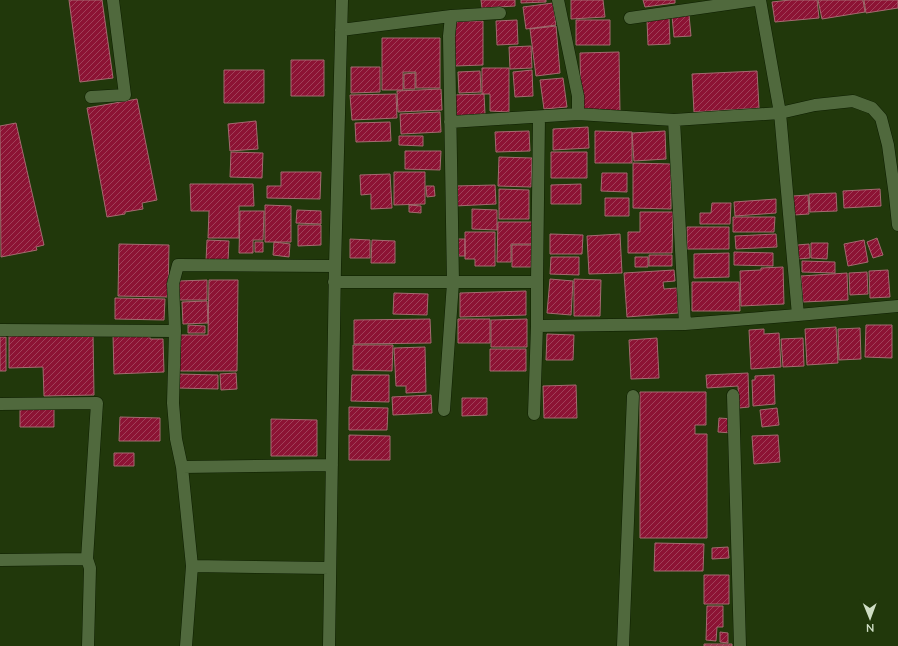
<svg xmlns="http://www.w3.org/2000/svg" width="898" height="646" font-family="Mulish,sans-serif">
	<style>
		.building { fill: url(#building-hatch); stroke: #a46a70 }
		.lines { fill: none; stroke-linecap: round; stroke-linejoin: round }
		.minor-casing { stroke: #0d1e00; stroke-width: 13 }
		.minor { stroke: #50693d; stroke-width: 12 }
	</style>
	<defs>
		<pattern id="building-hatch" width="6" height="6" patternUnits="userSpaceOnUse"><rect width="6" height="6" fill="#8c1334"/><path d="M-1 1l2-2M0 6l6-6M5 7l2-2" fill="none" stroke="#a04059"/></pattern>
	</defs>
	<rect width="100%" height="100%" fill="#21380b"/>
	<path class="building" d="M69,0H102L113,78L80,82Z
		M481,0H515V6L482,8Z
		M521,0H546V2L521,3Z
		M571,0H603L605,17L571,19Z
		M643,0H675V3L645,7Z
		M790,0H817L819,18L775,22L772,2Z
		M818,0H863L865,12L822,19Z
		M864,0H898V8L866,13Z
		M553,3L556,25L526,29L523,7Z
		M689,15L691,36L674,37L672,16Z
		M669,18L670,44L648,45L647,20Z
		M517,20L518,44L497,45L496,21Z
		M576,20H610V45H576Z
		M454,21H483V65L455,66Z
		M556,26L560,73L536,76L530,29Z
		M382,38H440V88H416V72H403V90H382Z
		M531,46L532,68L510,69L509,47Z
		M619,52L620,113H581L580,53Z
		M291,60H324V96H291Z
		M351,67H380V92L351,93Z
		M482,68H509V112L490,111V94H482Z
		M224,70H264V103H224Z
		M532,70L533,96L515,97L513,72Z
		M480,71L481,92L459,93L458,72Z
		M757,71L759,108L694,112L692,74Z
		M415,73V89H404V74Z
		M563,78L567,107L544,109L540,80Z
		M441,89L442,110L398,112L397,91Z
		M396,94L397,118L352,120L350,95Z
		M484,94L485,114L454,116L453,95Z
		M137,99L157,200L142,203L143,209L125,212V214L107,217L87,108Z
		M440,112L441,132L401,134L400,114Z
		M256,121L258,149L230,151L228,124Z
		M390,122L391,141L356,142L355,123Z
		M16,123L44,245L36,247L37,250L1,257L0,126Z
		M588,127L589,148L553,150V129Z
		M529,131L530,151L496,152L495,132Z
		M595,131L632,132V163H595Z
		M665,131L666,159L634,161L632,133Z
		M399,136H423V146L399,145Z
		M405,151H441L440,170L405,169Z
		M231,152L263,153L262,178L230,177Z
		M551,152H587V178H551Z
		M499,157L532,158L531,187L498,186Z
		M633,163L671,164V209L633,208Z
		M281,172H321L320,199L267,198V186H281Z
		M394,172H425V204L394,205Z
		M602,173H627V192L601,191Z
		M390,174L392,208L371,209V194L361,195L360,175Z
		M190,184H253L254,206H239V238H208L209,211H191Z
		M581,184V204H551V185Z
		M495,185L496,204L455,206V186Z
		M426,186H434L435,196L427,197Z
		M499,189L529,190V219H499Z
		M880,189L881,206L844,208L843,191Z
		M836,193L837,211L810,212L809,194Z
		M808,195L809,214L794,215L793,196Z
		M605,198H629V216H605Z
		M776,199V213L735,216L734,202Z
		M712,203H731L730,224H700V213H711Z
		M265,205L291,206V242H265Z
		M409,205L421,206V213L409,212Z
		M472,209L497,210V230L472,229Z
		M297,210L321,211V224L296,223Z
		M240,211H264L263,240H253V253H239Z
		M640,212H673L672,253H628V232H640Z
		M733,217H775L774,232H733Z
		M498,222H533L532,244H511V262H497Z
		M298,225H321V245L298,246Z
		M687,227H729V249H687Z
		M465,232H495V266H475V259H465Z
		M550,234L583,235L582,254H550Z
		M620,234L622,273L589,274L587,236Z
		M776,234L777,247L736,249L735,236Z
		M877,238L883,255L873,258L867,242Z
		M350,239L370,240V258H350Z
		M455,239H465V256H455Z
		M207,240L229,241L228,261H206Z
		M372,240L395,241V263H371Z
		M864,240L868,262L848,266L844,244Z
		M255,242H263V252H255Z
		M274,242L290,244L289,257L273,255Z
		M811,243H828L827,259L811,258Z
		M119,244L169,245L168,297L118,296Z
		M809,244L810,258L798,259L797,245Z
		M512,245H532L531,267H512Z
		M734,252L773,253V266L734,265Z
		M729,253V277L694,278V254Z
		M649,255H672V266H649Z
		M551,257H579V275L550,274Z
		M635,257H648V267H635Z
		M802,261L835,262V273L802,272Z
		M783,267L784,304L741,306L740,271L761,270V268Z
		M674,270L675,281L663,282L664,289L677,288L678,313L627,317L624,273Z
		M888,270L890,297L870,298L869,271Z
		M867,272L868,294L850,295L849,273Z
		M847,273L848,300L803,302L801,276Z
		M550,279L573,281L571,315L547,313Z
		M574,279L601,280L600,316H574Z
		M207,280V300H179V281Z
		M209,280H238L237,371H178L179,335H208Z
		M692,282H739L740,311H692Z
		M526,291V315L460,317V293Z
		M394,293L428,294L427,315L393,314Z
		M115,298L165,299L164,320L115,319Z
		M207,301L208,323L183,324L182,302Z
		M430,319L431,343L354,344V320Z
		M458,319H490V343H458Z
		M527,319V347H491V320Z
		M188,325L205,326V333H188Z
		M866,325H892V358L865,357Z
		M836,327L838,363L807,365L805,329Z
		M860,328L861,359L839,360L838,329Z
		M764,329V334L779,333L781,367L751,369L749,330Z
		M150,333V339H163L164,372L114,374L113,335Z
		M93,334L94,395L44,396L43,367L9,368V336Z
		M547,334L574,335L573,360H546Z
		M0,337H6V371H0Z
		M657,338L659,378L631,379L629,340Z
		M803,338L804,366L783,367L781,339Z
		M353,345H393L392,371L353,370Z
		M425,347L426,392L406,393V386H396L394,348Z
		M490,349H526V371H490Z
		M236,373L237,389L221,390L220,374Z
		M748,373L749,407L739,408L738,386L707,388L706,375Z
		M178,374L218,375V389L178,388Z
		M352,375H389V402L351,401Z
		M774,375L775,404L753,406L752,380H755V376Z
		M576,385L577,418H544L543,386Z
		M640,392H706V425H695V434H707V538H640Z
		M431,395L432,413L393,415L392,397Z
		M462,398H487V415L462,416Z
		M54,407V427H20V408Z
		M349,407L388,408L387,430H349Z
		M777,408L779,425L762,427L760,410Z
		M120,417L160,418V441H119Z
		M719,418L733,419L732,433L718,432Z
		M271,419L317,420V456H271Z
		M349,435L390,436V460H349Z
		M778,435L780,462L754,464L752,436Z
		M114,453H134V466H114Z
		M655,543L704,544L703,571H654Z
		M728,547L729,558L712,559V548Z
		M704,575H729V604H704Z
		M707,606H723V627H717L716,641L706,640Z
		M720,632L728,633V643L720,642Z
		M704,644H732V646H704Z"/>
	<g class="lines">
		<g class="minor-casing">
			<path id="minor" d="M558,0L578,96V114
				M451,16L500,13
				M630,18L755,0
				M341,30L451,16L449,36L453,283L444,410
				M91,97L125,95L113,0
				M450,122L578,114L674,120
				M334,282H537V326L685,324L798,315L898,306
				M537,282L539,117
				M798,315L780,113L815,105L853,101L872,108L881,118L888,145L895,196L898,225
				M685,324L674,120L780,113L760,0
				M0,330L175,331
				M733,395L740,646
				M0,404L97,403L87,559L90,568L88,646
				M534,414L537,326
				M182,467L332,465
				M0,560L87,559
				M192,566L330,568
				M186,646L192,566L182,467L176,439L173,403L175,331L173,284L178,265L335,266
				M329,646L335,266L342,0
				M623,646L633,396"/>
		</g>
		<use href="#minor" class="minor"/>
	</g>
	<g transform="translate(870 618) rotate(179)" stroke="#21380b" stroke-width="3" paint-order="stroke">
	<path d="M0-3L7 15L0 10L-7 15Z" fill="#cfdec5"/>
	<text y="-6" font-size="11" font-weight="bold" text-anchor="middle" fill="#cfdec5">N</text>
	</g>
</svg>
